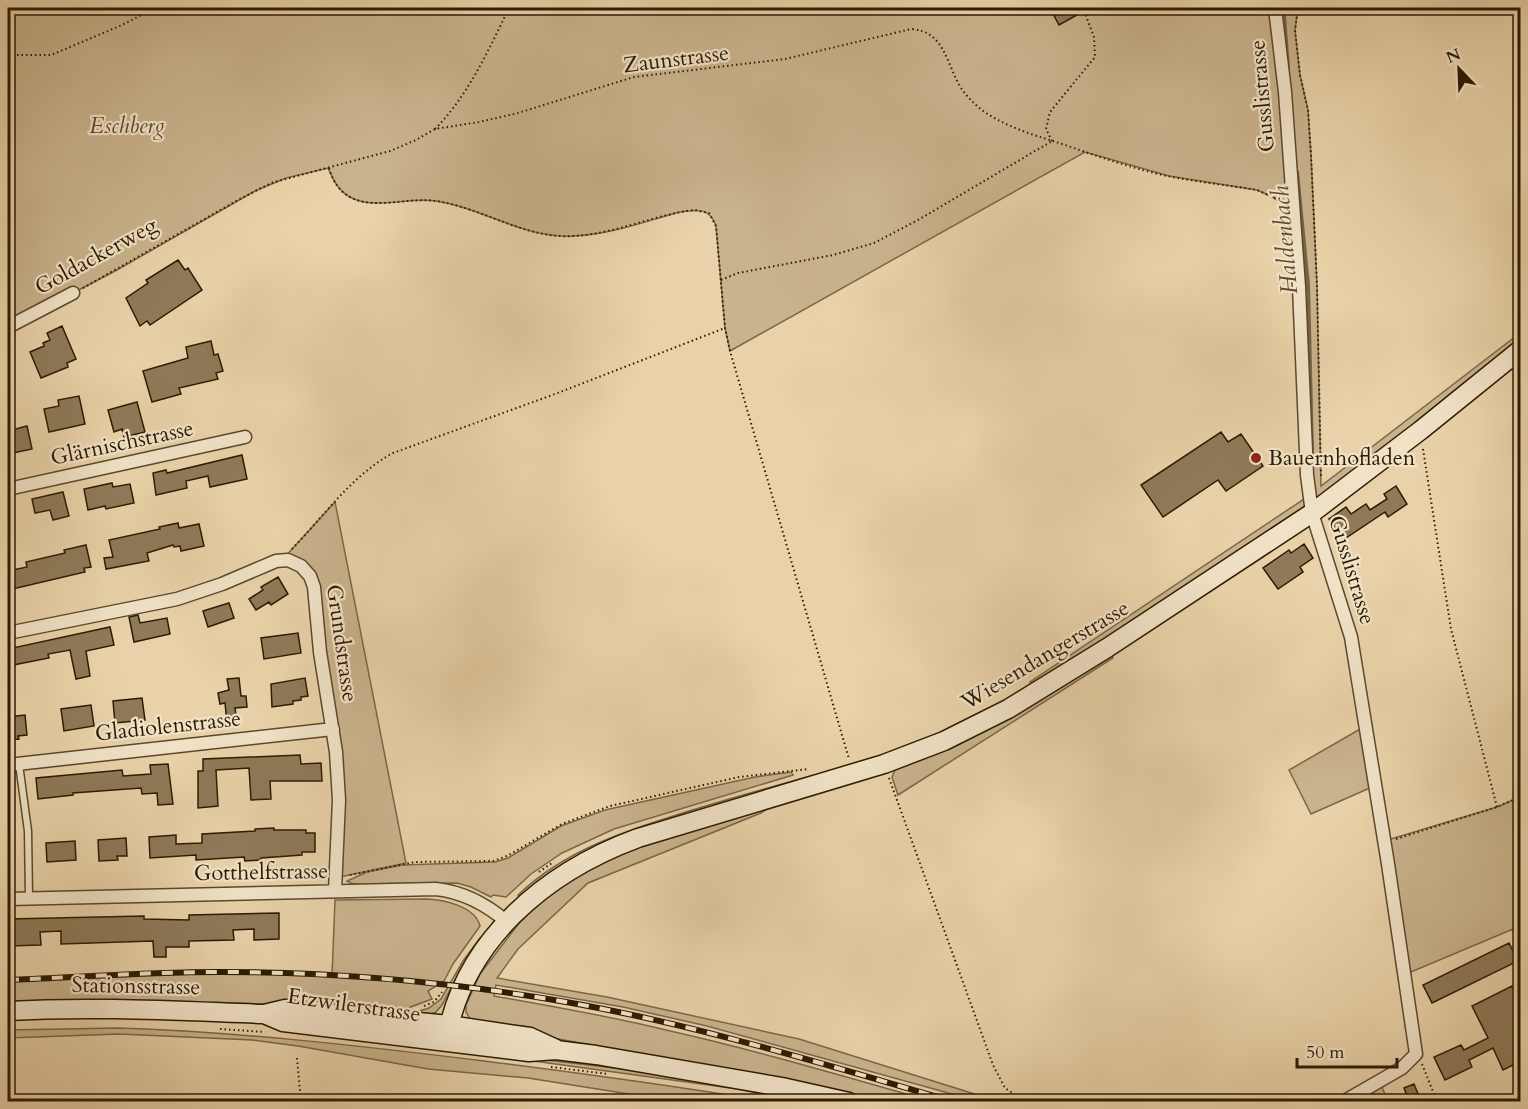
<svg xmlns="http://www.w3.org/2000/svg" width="1528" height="1109" font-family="Cardo,serif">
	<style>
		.green { fill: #c9b38d; stroke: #7a6748; stroke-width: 1.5 }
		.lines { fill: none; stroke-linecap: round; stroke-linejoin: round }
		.stream { stroke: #776444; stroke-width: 4 }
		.building { fill: #8e7a59; stroke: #2c1b02; stroke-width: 1.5 }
		.service-casing { stroke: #5b492c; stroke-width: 9 }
		.minor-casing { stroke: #5b492c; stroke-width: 15 }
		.secondary-casing { stroke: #2c1b02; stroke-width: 21 }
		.path { stroke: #2c1b02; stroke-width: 2; stroke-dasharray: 1.5 3; stroke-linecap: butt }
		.service { stroke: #f1e2c7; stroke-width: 6 }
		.minor { stroke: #f1e2c7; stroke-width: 12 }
		.secondary { stroke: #f1e2c7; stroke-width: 18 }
		.rail-casing { stroke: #2c1b02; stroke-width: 6 }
		.rail { stroke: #f1e2c7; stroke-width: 4; stroke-dasharray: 11; stroke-linecap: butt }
		.poi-dot { fill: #8f2418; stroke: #f1e2c7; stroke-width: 2 }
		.labels { text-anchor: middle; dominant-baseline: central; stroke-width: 4.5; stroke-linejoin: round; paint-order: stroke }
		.street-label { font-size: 22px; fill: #2c1b02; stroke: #f1e2c7 }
		.park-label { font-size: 22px; font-style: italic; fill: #5b492c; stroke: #f1e2c7 }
		.poi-label { font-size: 22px; fill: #2c1b02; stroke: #f1e2c7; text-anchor: start }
		.water-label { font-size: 24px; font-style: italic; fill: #5e4b2e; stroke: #f1e2c7 }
	</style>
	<rect width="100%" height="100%" fill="#e9d2a9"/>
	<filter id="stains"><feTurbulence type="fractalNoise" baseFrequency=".00333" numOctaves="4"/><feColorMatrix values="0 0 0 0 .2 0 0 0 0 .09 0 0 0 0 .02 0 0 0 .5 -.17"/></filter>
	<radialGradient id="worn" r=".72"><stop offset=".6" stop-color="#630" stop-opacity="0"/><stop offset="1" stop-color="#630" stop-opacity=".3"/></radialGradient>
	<path class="green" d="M8,8H1298L1295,30L1300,75L1308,110L1311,155L1317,285L1321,486L1520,333V350L1421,430L1037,693L1030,682L1310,495L1293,213L1273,197L1257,190L1169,176L1085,152L730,351L725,328L716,226C710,208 697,209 680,212C646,221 610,235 573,236C525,239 483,208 436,201C409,197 379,209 354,199C339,193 334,181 328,168L286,178L255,191L117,270L8,327Z
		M335,502L406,863L335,878L339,800L313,581L282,560Z
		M1110,653L1113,658L898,795L892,777L897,765Z
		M1362,728L1372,787L1311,814L1289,770Z
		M791,772L793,775L614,829L562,853L531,874L506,897L493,895L491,897L471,887L457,883L353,884L347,881L367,872L402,865L495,862L508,858L561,826L605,810L755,777Z
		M814,775L807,781L577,857L538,881L519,897L518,895C565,850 625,831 686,812C728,799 771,787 814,775Z
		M1520,797V945L1513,929L1404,975L1384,841L1497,807Z
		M778,801L761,813L588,883L518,949L497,978L607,997L799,1039L981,1096L1004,1101L1010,1098L1016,1101H977L707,1026L623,1007L496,985L494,996C552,1006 609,1016 666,1030C755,1050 843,1076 931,1101H880L783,1080L476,1024L470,1019L466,1012V1005L480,974L520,922L552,892L615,853Z
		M427,899C444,900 475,906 480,926L453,964L444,981L428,991L432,999L408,1008L401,1016L267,1004L130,1001L8,1003V980L186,972L332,975L335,900Z
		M480,938L481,940L459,973L442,1005L436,1012L428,1015L413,1017L416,1012L429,1008L441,999L463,961Z
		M118,1028C241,1032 362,1046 484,1061C578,1073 671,1085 764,1101H673L528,1078L428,1069L298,1046L252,1040L119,1034L8,1038V1030Z
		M519,1059H538L631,1070L814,1101H796L738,1089Z
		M1381,1085L1388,1101L1351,1102Z
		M1520,1093V1101H1482Z"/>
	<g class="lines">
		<path class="stream" d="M1287,8L1284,16L1288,69
			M1297,172L1308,285L1312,452"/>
	</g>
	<path class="building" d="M1050,8H1073L1077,15L1059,25Z
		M178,260L185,270L188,268L202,290L150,325L147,321L140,326L126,298L148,283L146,280Z
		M62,326L76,359L67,363L68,367L41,378L30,352L44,346L43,343L50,340L47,333Z
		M211,341L214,355L218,354L223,371L216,373L218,379L179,388L181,394L152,402L143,371L188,358L186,347Z
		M79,396L85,424L49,432L44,409L59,406L58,400Z
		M137,402L145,432L124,437L122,429L114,432L108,410Z
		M27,426L32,449L8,454V431Z
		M1221,432L1228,442L1241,434L1263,466L1226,491L1218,480L1163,517L1141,485Z
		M242,455L247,479L210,487L208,476L186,481L187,488L156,495L153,473L166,470L167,473Z
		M112,483L113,487L130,484L134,503L106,509L105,506L88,510L84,489Z
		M1396,486L1407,504L1388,517L1385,512L1343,540L1329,519L1346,507L1351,514L1366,504L1370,510L1387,499L1384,494Z
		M63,492L69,516L53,520L50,510L35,513L32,499Z
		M178,523L179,528L199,524L204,546L181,551L180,546L174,547L173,545L147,553L149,561L106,569L104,558L113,557L109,540L160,529L159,527Z
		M1304,544L1313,558L1300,567L1303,572L1278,589L1263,568L1289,550L1291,553Z
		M86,545L91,567L84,568L85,572L8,590V571L27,567L26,562L65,553L64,550Z
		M278,577L288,594L271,605L269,602L256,610L249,599L263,590L261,587Z
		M229,603L234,618L208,627L203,611Z
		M138,615L140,623L167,618L170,634L134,642L129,617Z
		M110,627L114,645L86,651L90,676L76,679L70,650L48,654L49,658L8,666V649Z
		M298,633L301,653L264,659L261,638Z
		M239,678L241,696H246L247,707L235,708L237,722L227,723L225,703L220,704L218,693L229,690L227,679Z
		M305,678L308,696L301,697V700L293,701V704L272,707L271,684Z
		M142,698L145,720L115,723L113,701Z
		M91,705L94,726L64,731L61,709Z
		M25,715L27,735L18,736L19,739L8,740V717Z
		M300,755L301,764L321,763L322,781H270L271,799L251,800L249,768L216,770L218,806L198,808V771H203V759Z
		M168,764L173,804L158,805L157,793L142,794L141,788L73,793V795L38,799L36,778L122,770L123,776L151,774L150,765Z
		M274,828V830H306V833H315V852H302V855L261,858V860L245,861L244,857L196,860V855L150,858L149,837L176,835V844L202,843V834L255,831V829Z
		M126,838L127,856H117L118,860L99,861L98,840Z
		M75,841L76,860L47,862L46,843Z
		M279,913V939L254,940V929L233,930L234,940L189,941V947H166V957H154L153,941L61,944V931L40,932L41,945L8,946V919L144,916V919L189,920V915Z
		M1509,943L1518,961L1432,1003L1423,985Z
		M1512,986L1521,1003V1040L1513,1044L1521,1061L1503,1070L1493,1048L1469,1060L1472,1067L1445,1080L1434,1057L1461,1045L1464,1050L1488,1038L1472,1006Z
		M1414,1084L1421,1101H1409L1404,1088Z"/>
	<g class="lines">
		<g class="service-casing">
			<path id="service" d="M19,764L28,831L29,898"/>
		</g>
		<g class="minor-casing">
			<path id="minor" d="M1275,8L1285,92L1299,287L1307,475L1312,513L1351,637L1388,864L1416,1054L1402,1068L1343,1102
				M8,327L73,293
				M8,489L245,437
				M8,633L177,599L222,584L276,561L288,560L301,566L310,576L314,587L320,652L336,752L339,800L335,891
				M8,765L333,729
				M8,899L436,889C463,892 486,904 507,922"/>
		</g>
		<g class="secondary-casing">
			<path id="secondary" d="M8,1011C93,1006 178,1011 264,1014L285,1009L449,1025L530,1037L556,1049
				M264,1014L283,1022L529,1052L556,1050L596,1055L782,1087L849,1102
				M446,1041C463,940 546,872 638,838L884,764L944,741L1008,709L1107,648L1312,513L1421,430L1520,350"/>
		</g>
		<path class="path" d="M1298,8L1295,30L1300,75L1308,110L1311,155L1317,285L1321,477
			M8,55H51L122,25L155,8
			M435,129C468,96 489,49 509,8
			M1052,141L1046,129L1050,112L1095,57L1094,37L1083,8
			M329,168C333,182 340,193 354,199C379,209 410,197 436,201C483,208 525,239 573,236C615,234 653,215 694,210L709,213L716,226L725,328L730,351L849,759
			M721,280L738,273L833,255L874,243L918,220L1052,141
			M83,288L238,200L271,183L390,151L416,140L435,129L479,122L518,113L634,77L785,59L911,29C945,31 946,64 961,88C968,98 976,106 986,113C1009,128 1037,136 1062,144C1097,156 1131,168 1167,176C1197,182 1227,185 1257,190L1273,197L1281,203
			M1423,449L1451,629L1497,807
			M292,549C324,516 352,475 393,453L555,394L725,328
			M889,778L993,1065L1005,1088L1026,1102
			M1396,839L1497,807L1520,797
			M539,872L552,863
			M350,875L415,862L493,861L507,856L562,824L610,806L739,777L809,769
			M424,1006L434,1002L442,992
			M220,1029L265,1032
			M297,1058L301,1102
			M1422,1064L1434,1094L1441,1102
			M551,1067L608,1074
			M1482,1102L1520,1093"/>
		<use href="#service" class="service"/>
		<use href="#minor" class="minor"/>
		<use href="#secondary" class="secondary"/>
		<g class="rail-casing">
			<path id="rail" d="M8,980C78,977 149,972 220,972C336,972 452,982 566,1002C698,1025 826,1065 955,1102"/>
		</g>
		<use href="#rail" class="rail"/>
	</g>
	<circle class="poi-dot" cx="1256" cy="458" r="6"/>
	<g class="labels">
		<g class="street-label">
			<text transform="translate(676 59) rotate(-7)">Zaunstrasse</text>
			<text transform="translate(1262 96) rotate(-95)">Gusslistrasse</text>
			<text transform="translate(96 256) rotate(-29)">Goldackerweg</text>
			<text transform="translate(122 443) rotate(-12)">Glärnischstrasse</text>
			<text transform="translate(1352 570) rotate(73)">Gusslistrasse</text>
			<text transform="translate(342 643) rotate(82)">Grundstrasse</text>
			<text transform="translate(1045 655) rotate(-31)">Wiesendangerstrasse</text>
			<text transform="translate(168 726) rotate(-6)">Gladiolenstrasse</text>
			<text transform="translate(261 872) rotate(-1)">Gotthelfstrasse</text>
			<text transform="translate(136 986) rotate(1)">Stationsstrasse</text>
			<text transform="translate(354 1005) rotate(8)">Etzwilerstrasse</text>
		</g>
		<g class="park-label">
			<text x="127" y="126">Eschberg</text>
		</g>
		<g class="poi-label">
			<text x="1268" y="458">Bauernhofladen</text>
		</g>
		<g class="water-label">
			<text transform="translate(1285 240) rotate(-95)">Haldenbach</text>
		</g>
	</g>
	<rect width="1528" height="1109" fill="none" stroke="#e9d2a9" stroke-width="30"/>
	<rect x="9" y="9" width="1510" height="1091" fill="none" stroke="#2c1b02" stroke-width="3"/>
	<rect x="15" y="15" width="1498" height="1079" fill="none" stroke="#2c1b02" stroke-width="1.5"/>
	<g transform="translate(1459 69) rotate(337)" stroke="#f1e2c7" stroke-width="4.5" paint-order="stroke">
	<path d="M0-4.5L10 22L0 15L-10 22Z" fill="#2c1b02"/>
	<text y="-9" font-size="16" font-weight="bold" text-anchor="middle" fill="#2c1b02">N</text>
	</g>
	<path d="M1297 1058v9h100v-9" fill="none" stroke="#2c1b02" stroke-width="3"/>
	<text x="1306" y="1058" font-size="18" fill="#2c1b02" stroke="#f1e2c7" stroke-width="4.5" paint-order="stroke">50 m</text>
	<rect width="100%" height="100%" filter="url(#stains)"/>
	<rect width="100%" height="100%" fill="url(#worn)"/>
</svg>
